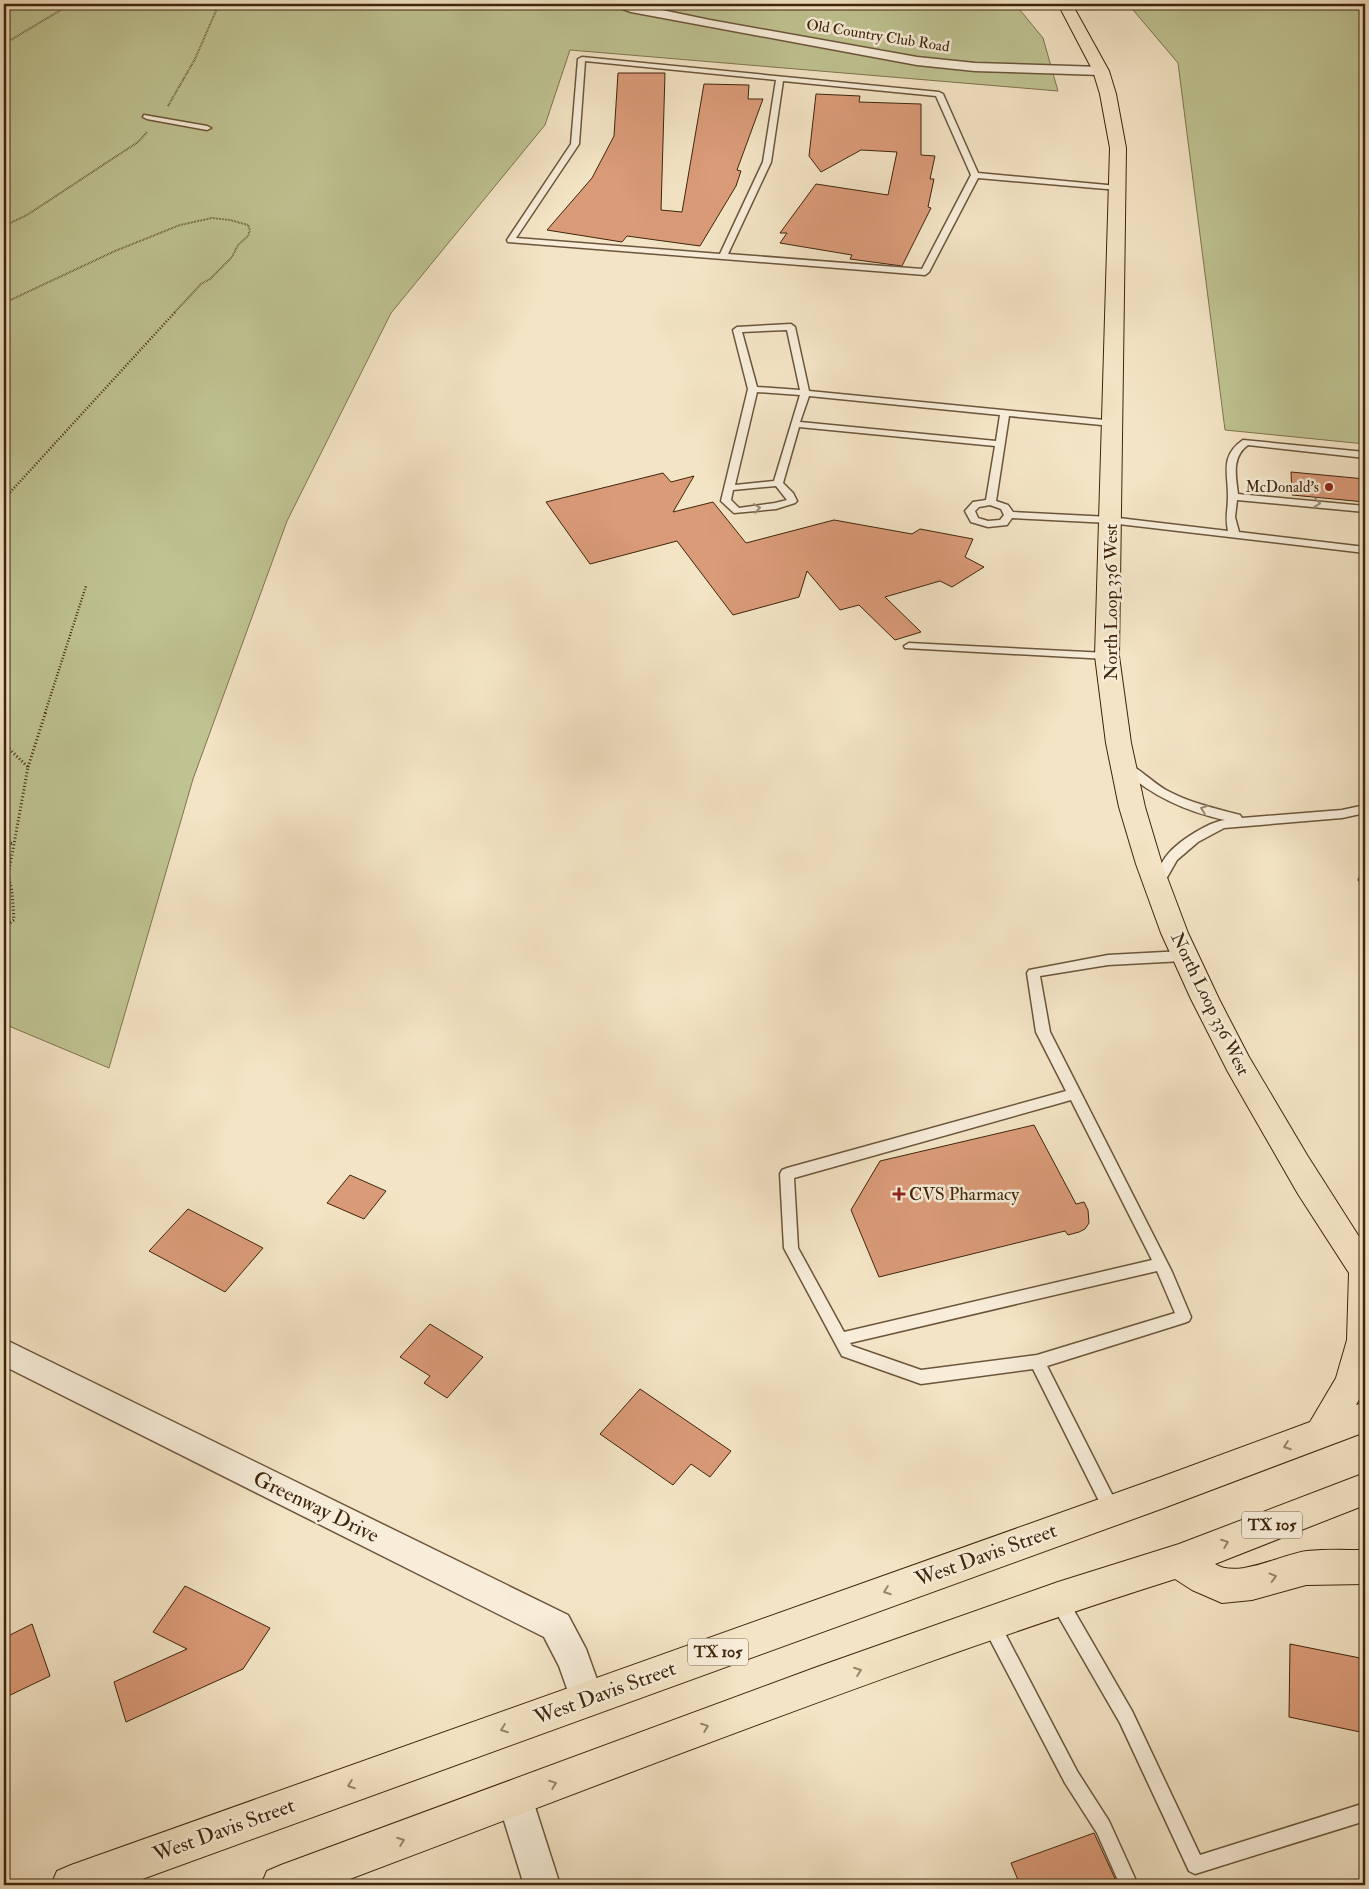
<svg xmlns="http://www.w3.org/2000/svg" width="1369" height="1889" font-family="'IM FELL Double Pica',serif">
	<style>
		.green { fill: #bfc392; stroke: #7f744e }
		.building { fill: #da9b78; stroke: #3f250b }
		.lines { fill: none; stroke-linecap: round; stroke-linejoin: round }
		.service-casing { stroke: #6c553a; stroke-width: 3 }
		.minor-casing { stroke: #6c553a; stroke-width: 3 }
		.primary-casing { stroke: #3f250b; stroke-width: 2 }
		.path-far2 { stroke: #3f250b; stroke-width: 2; stroke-dasharray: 0.5 1; stroke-linecap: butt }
		.path-far1 { stroke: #3f250b; stroke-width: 2.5; stroke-dasharray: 1 2; stroke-linecap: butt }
		.path { stroke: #3f250b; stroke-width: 3; stroke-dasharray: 1 2.5; stroke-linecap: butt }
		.service { fill: #f7edd9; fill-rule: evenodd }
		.minor { fill: #f7edd9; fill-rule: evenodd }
		.primary { fill: #f3e4c5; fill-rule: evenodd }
		.oneway { stroke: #9b8972 }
		.oneway2 { stroke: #998468 }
		.poi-dot { fill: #8f2418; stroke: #f7edd9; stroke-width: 2 }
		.labels { text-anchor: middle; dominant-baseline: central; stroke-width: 5; stroke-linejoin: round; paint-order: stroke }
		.far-street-label { font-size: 15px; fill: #3f250b; stroke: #f7edd9 }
		.far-poi-label { font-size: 15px; fill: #3f250b; stroke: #f7edd9; text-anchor: end }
		.shield { fill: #f7edd9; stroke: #766149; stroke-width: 1 }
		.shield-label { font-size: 16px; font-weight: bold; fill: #3f250b }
		.street-label { font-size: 18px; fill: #3f250b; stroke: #f7edd9 }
		.poi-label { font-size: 18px; fill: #3f250b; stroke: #f7edd9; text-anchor: start }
		.near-street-label { font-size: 21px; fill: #3f250b; stroke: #f7edd9 }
	</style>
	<rect width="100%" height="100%" fill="#f3e4c5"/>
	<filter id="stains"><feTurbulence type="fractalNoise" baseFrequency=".004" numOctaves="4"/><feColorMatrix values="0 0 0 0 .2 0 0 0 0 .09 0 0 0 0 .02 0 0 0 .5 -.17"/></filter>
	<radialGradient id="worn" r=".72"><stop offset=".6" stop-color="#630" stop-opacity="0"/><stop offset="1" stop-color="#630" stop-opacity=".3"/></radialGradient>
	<path class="green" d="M4,4H1015L1043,38L1058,91L570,50L545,125L391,313L287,521L193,779L109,1068L4,1024Z
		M1128,4H1365V444L1225,430L1178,63Z"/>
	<path class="building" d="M618,73H665L661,210L682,212L704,84L749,85L748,99H763L737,170L741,171L736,186L700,246L627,236L622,242L547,230L592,178L614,136Z
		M816,94L860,96L859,102L921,104V155L935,156L930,179H934L928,207L931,208L902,266L850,259L852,255L780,243L787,233H780L816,184L888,195L897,152L861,150L821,172L809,156Z
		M1291,472L1365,479V502L1292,495Z
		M663,473L671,482L694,476L673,512L713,502L746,543L834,520L912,534L920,529L973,539L965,557L984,567L952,587L940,581L885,597L921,632L895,640L859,605L840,610L807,571L799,597L733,615L677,541L590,564L546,502Z
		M1034,1125L1076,1204L1084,1202L1088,1210L1089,1223L1085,1229L1079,1232L1068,1235L1065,1231L879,1277L851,1210L880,1161Z
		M350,1175L386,1191L364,1219L327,1203Z
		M188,1209L263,1248L225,1292L149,1251Z
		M430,1324L483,1357L447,1398L424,1383L430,1376L400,1357Z
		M640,1389L731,1451L710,1477L691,1464L673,1485L600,1434Z
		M185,1586L270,1628L243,1669L126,1722L114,1682L187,1649L153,1632Z
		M32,1624L50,1676L4,1698V1638Z
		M1290,1644L1365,1659V1733L1289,1717Z
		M1094,1833L1118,1885H1020L1011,1863Z"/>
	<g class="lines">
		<g class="service-casing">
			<path id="service" d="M582,57L939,92L943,94L978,173L1118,186L1122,188L1118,190L978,178L929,272L925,275L508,242L507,240L571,144L578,59ZM585,61L776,80L763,162L720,254L516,238L579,144ZM783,81L936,96L971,175L922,269L728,254L771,162Z
				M144,115L207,126L211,128L207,130L147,119L143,117Z
				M791,324L795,327L809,391L1115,421L1117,423L1112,426L1009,416L996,501L1008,505L1013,512L1110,517L1228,531C1225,516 1228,511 1228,496C1228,472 1220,456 1243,440L1365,452V458L1248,445C1231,457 1236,477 1238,494L1365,506V512L1237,500L1235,517L1239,532L1365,547V553L1110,523L1012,518L1007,525L988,527L971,522L965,511L973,502L986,500L995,446L799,427L783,483L793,493L797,501L795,503L776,509L734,513L721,501L748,389L733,330L737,327ZM787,330L800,390L757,387L742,332ZM757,392L800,395L774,481L735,485ZM809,396L1000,415L996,441L800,422ZM776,486L787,500L775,503L739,508L731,500L733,490ZM990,505L1001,509L1004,515L1000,520L988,521L978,518L975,511L979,507Z
				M909,643L1107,653L1112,656L1107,659L905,648L904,646Z
				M1127,763C1136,766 1155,784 1166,790C1190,803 1214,808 1240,815L1242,818L1342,810L1365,805V813L1342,818L1224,828L1198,842L1177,860L1161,888L1157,889L1151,885C1156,875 1161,862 1168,854C1179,841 1208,822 1225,820C1187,812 1152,796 1123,770L1121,767Z
				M1365,875V884L1359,880L1361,876Z
				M1183,951L1187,953L1189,956L1187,959L1183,961L1108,965L1040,976L1050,1032L1172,1272L1191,1317L1189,1321L1184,1323L1047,1366L1120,1510L1118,1515L1112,1517L1106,1515L1033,1369L921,1384L842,1356L784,1248L780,1174L782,1170L787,1168L1066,1091L1036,1032L1027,973L1029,970L1108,955ZM1071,1100L1152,1260L844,1332L798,1248L794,1178ZM1157,1271L1175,1313L1037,1355L921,1370L852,1346L850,1343Z
				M1059,1593L1065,1595L1132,1711L1200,1855L1365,1803V1821L1195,1874L1189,1871L1120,1723L1053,1607L1051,1601L1053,1595Z
				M991,1616L997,1618L1077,1771L1109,1821L1138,1885H1120L1097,1833L1065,1783L985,1630L983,1624L985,1618Z"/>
		</g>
		<g class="minor-casing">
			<path id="minor" d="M616,4H633L710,20L917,57L975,63L1101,67L1106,68L1108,71L1106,74L1101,75L975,71L917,65L631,12L618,7Z
				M4,1339L568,1615L586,1649L604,1699L599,1711L587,1716L575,1711L559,1666L544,1637L4,1366Z
				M515,1780L528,1785L560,1885H524L497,1798L502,1785Z"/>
		</g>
		<g class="primary-casing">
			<path id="primary" d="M1058,4H1072L1109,71L1116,94L1126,148L1119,656L1131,743L1145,807L1162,864L1188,933L1219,999L1249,1057L1307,1155L1365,1246V1389L1356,1405L1365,1402V1432L1161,1509L126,1885H51L57,1871L71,1865L1161,1477L1310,1422L1336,1378L1347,1340L1349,1273L1298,1194L1228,1072L1191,999L1161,933L1136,864L1119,807L1106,743L1095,656L1110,148L1100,94L1093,71Z
				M1365,1473V1505L1215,1564C1238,1579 1282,1554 1307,1551C1326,1549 1346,1550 1365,1550V1584L1306,1585L1252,1600L1222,1603L1192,1590L1175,1579C891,1669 613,1780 334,1885H261L267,1871L281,1865L817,1667L1058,1582L1179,1544Z"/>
		</g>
		<path class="path-far2" d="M4,44L71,4
			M168,106L195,59L219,4
			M4,226L27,215L138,142L147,132
			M4,303L115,251L180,225L212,218L230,220L248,225L250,230L248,236L238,245L232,257L210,279L201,284L175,312"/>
		<path class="path-far1" d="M4,375L9,379L4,387
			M4,499L176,311
			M45,713L86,586"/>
		<path class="path" d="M4,744L28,767L14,844
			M28,767L46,711
			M4,842L14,844L8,875L12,891L14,920L4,927
			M4,897L10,881"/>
		<use href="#service" class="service"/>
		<use href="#minor" class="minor"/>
		<use href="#primary" class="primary"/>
	</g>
	<defs><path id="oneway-chevron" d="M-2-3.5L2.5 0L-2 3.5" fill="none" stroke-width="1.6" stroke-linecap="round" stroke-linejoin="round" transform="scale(1.25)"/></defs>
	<g class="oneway">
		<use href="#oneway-chevron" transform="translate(1317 503) rotate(6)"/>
		<use href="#oneway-chevron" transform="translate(757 508) rotate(-8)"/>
		<use href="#oneway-chevron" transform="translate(1204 809) rotate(-160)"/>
	</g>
	<g class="oneway2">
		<use href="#oneway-chevron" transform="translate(1287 1446) rotate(160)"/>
		<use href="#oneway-chevron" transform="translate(1225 1543) rotate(-21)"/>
		<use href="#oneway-chevron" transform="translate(1273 1577) rotate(-15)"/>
		<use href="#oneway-chevron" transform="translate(887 1591) rotate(160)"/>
		<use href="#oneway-chevron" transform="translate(858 1671) rotate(-20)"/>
		<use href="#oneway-chevron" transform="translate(705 1727) rotate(-21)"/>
		<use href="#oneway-chevron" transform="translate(504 1729) rotate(160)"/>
		<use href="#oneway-chevron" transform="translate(553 1784) rotate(-21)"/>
		<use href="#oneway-chevron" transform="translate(351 1785) rotate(160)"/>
		<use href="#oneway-chevron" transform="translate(401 1841) rotate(-20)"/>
	</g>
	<g class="poi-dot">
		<circle cx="1329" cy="487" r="5"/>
		<path d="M896.5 1186.5h5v5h5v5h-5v5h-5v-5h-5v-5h5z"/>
	</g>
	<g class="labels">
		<g class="far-street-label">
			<text transform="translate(878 36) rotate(9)">Old Country Club Road</text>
		</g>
		<g class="far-poi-label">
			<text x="1319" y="487">McDonald's</text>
		</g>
		<g class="shield">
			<rect x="1242" y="1511.5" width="60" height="27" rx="4"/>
			<rect x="688" y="1638.5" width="60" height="27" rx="4"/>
		</g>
		<g class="shield-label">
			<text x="1272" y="1525">TX 105</text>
			<text x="718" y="1652">TX 105</text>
		</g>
		<g class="street-label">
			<text transform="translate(1111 602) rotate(-90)">North Loop 336 West</text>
			<text transform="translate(1210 1004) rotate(64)">North Loop 336 West</text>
		</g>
		<g class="poi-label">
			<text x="909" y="1194">CVS Pharmacy</text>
		</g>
		<g class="near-street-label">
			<text transform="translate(316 1507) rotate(26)">Greenway Drive</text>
			<text transform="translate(986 1555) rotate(-20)">West Davis Street</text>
			<text transform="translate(605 1693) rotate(-20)">West Davis Street</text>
			<text transform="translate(224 1830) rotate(-20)">West Davis Street</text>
		</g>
	</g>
	<rect width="1369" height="1889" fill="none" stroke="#f3e4c5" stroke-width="20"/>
	<rect x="5" y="5" width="1359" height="1879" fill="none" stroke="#3f250b" stroke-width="2.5"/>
	<rect x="10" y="10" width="1349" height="1869" fill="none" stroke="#3f250b"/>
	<rect width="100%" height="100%" filter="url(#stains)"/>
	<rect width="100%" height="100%" fill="url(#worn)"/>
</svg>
